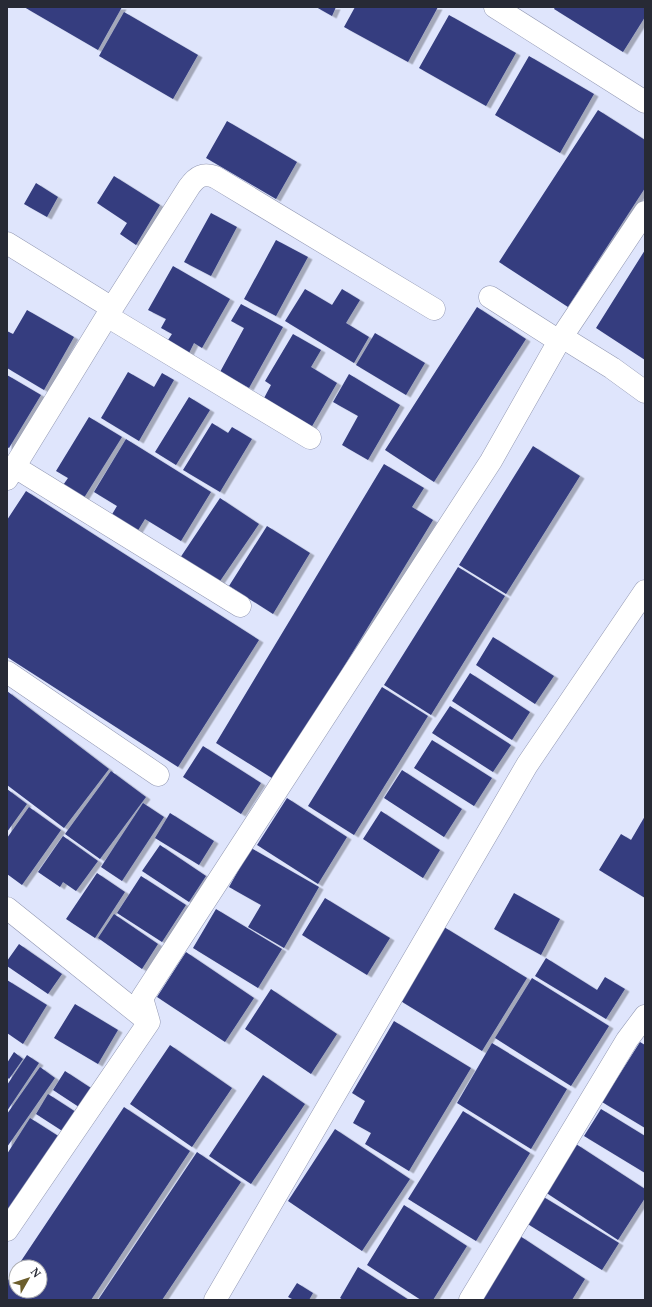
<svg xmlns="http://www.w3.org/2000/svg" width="652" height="1307" font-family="'Noto Serif',serif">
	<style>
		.building { fill: #343d7f; filter: url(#shadow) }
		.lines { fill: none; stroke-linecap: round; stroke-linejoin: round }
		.minor-casing { stroke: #9298b3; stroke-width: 23 }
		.minor { stroke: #fff; stroke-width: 22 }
	</style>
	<defs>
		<filter id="shadow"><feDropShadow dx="4.5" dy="2.5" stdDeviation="0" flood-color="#0004"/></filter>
	</defs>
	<rect width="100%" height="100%" fill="#dfe5fc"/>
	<path class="building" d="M24,7H122L98,50Z
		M316,7H336L332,16Z
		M355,7H438L408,62L344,27Z
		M555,7H645V17L623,52L554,9Z
		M124,12L198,55L173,99L99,56Z
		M449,15L516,53L486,106L419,68Z
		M529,56L594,94L560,153L495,115Z
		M598,110L645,140V188L568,307L499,262Z
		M227,121L297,162L276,199L206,158Z
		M114,176L160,205L136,245L120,234L127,223L97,203Z
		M36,183L58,197L47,217L24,204Z
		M211,213L237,227L211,276L184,262Z
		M276,240L308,257L276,316L244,299Z
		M645,250V360L596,328Z
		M173,266L230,299L202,348L194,343L188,355L166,343L172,334L161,328L166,319L148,310Z
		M305,289L332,305L342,289L360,300L346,323L369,337L354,363L285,321Z
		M241,304L283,327L249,388L220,372L244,328L231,321Z
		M477,307L526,339L434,482L385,450Z
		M27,310L74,337L44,390L7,368V331L13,334Z
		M375,333L425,363L406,395L356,365Z
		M293,334L321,350L311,367L337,383L311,428L263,400L271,385L265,381Z
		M128,372L154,387L162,373L174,380L139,441L101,418Z
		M349,374L400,405L368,460L342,445L358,416L333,402Z
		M7,375L41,395L9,448L7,447Z
		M189,397L210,410L176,465L155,452Z
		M89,417L122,437L82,501L61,488L68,478L56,471Z
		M212,423L228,433L232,427L252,439L220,492L183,470Z
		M126,439L211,492L181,541L145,519L137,532L111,516L117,506L94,492Z
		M533,446L580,476L506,594L459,565Z
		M384,464L424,488L412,507L433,520L275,780L216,743Z
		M26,491L259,640L178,767L7,657V520Z
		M220,498L259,524L218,584L180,558Z
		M267,526L310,553L273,614L229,586Z
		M458,567L505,596L431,715L384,685Z
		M493,637L554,676L535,704L476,665Z
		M470,673L530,712L512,740L452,701Z
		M382,687L428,716L354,835L308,806Z
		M7,691L109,769L64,828L7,785Z
		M450,706L511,745L493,772L432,733Z
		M432,740L492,778L474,806L414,768Z
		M203,746L261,783L241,814L183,777Z
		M402,770L462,809L444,837L384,798Z
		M111,771L146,797L100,859L65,834Z
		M7,789L27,804L7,832Z
		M287,798L347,837L318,884L257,845Z
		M143,803L164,817L122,881L101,867Z
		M29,807L61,830L22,885L7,874V838Z
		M381,811L440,850L423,878L363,839Z
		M170,813L214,841L199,865L155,838Z
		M645,816V898L599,870L621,834L631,840Z
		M63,836L98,861L76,891L63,882L60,887L38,872Z
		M160,845L206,876L189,902L142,871Z
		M251,848L319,887L284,948L248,927L261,905L229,887Z
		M97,873L125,892L95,938L66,919Z
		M141,876L186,905L162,942L117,913Z
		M514,893L560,919L541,955L494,929Z
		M325,898L390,938L367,975L302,935Z
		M216,909L282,949L258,988L193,948Z
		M114,914L158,944L142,969L98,938Z
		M444,927L527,978L482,1051L399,1000Z
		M19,944L62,974L48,994L7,966V961Z
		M186,952L254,998L225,1042L157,997Z
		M546,958L597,990L605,977L625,989L606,1019L535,976Z
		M532,978L609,1026L571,1086L495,1038Z
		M7,980L47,1005L23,1044L7,1033Z
		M271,989L337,1034L311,1074L245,1029Z
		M75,1004L118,1030L98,1064L54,1038Z
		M394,1021L471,1068L409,1171L365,1144L371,1133L353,1123L365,1101L352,1093Z
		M640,1042L645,1045V1128L602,1102Z
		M492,1043L567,1089L531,1149L457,1103Z
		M170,1045L232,1088L192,1147L130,1104Z
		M14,1052L23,1059L9,1079L7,1077V1063Z
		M27,1055L39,1063L7,1111V1085Z
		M40,1067L55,1078L7,1147V1114Z
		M65,1071L94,1090L82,1109L53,1090Z
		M263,1075L305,1104L251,1184L209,1156Z
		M48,1094L79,1114L67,1134L36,1114Z
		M124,1107L190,1151L91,1300H7V1282L16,1268V1291H40V1267H17Z
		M601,1109L645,1136V1173L584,1136Z
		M463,1111L530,1153L476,1241L408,1199Z
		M30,1118L63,1139L7,1225V1154Z
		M335,1129L410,1179L362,1251L288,1201Z
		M576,1144L645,1189V1198L618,1240L545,1192Z
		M197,1152L241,1182L162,1300H98Z
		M542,1196L619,1243L602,1270L526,1223Z
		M404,1205L467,1246L433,1300H421L367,1265Z
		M520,1236L585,1279L572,1300H478Z
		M358,1267L409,1300H343L340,1298Z
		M297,1283L313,1293L309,1300H294L288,1297Z"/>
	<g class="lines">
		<g class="minor-casing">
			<path id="minor" d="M495,7L645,102
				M7,243L112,308
				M490,297L559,341
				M107,316L310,438
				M562,337L612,368L645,392
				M15,467L240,606
				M7,479L107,316L189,187C197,176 203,173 215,177L434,309
				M7,672L158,775
				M7,908L149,1022
				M7,1230L149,1022L142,998L491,461L559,341L645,212
				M215,1300L527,765L645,591
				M470,1300L627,1040L645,1016"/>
		</g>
		<use href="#minor" class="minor"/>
	</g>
	<rect width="652" height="1307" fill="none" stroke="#272a35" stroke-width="16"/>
	<g transform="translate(28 1279) rotate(51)"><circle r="19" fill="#ffffff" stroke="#a9aaae"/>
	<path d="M0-3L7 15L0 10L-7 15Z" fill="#6c5e2c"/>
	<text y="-6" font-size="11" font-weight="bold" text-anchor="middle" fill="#272a35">N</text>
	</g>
</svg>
